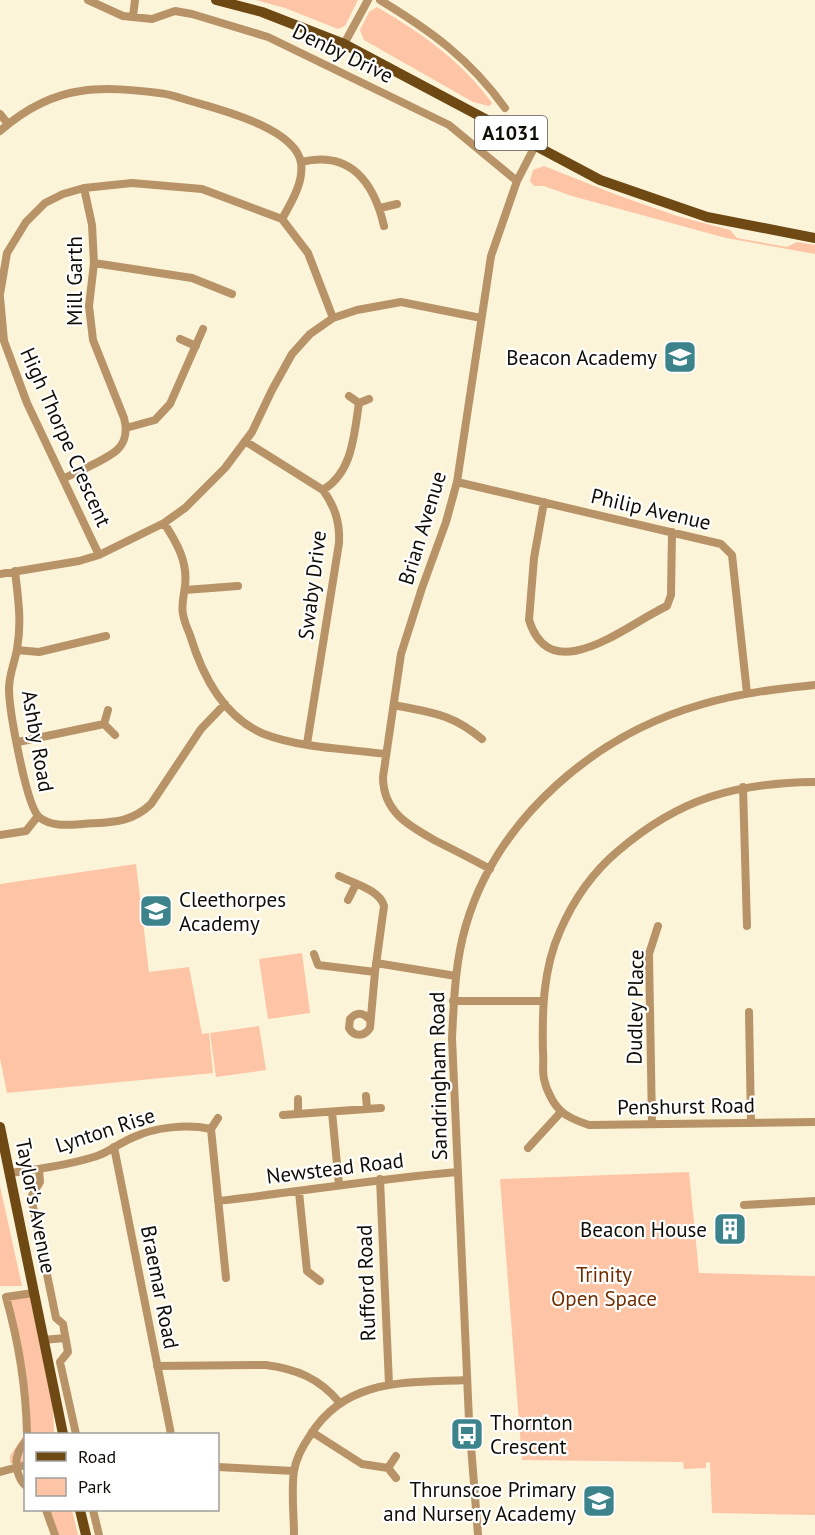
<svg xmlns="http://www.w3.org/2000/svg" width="815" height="1535" font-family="'PT Sans',sans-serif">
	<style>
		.green { fill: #fec4a6 }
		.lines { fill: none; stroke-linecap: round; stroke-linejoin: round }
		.minor { stroke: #b89367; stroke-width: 8 }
		.major { stroke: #6f4914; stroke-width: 10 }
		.labels { text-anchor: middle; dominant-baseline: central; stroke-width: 4.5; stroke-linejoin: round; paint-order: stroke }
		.shield { fill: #fff; stroke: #585650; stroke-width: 1.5 }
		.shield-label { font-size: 20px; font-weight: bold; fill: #100d05 }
		.street-label { font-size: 21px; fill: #100d05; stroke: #fff }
		.poi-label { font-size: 21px; fill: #100d05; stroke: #fff; text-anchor: end }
		.park-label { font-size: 21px; fill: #712f00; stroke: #fff }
	</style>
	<rect width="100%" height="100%" fill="#fcf4d8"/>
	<path class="green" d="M256,0H358L345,26L338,29L285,8Z
		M377,7C421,33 462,61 492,103L489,106L473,102L364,40L360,30L369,12Z
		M544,166L617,195L677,216L730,230L737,238L787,247L797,242L815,245V254L726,238L572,196L544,186H534L530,181L533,170Z
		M136,864L149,972L189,967L202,1034L209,1033L213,1073L7,1093L0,1059V884Z
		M302,953L310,1013L268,1019L259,959Z
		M259,1026L266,1070L216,1077L210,1033Z
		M689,1172L699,1273L815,1276V1515L712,1513L710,1462L706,1463V1468L684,1469L683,1462L522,1460L500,1179Z
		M0,1186L22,1286H0Z
		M30,1297L53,1408L54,1434H26L25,1462L10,1463V1456L26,1432L18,1361L3,1300Z
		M49,1510H72L78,1535H58Z"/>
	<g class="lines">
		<path class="minor" d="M88,0L123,16L152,19L175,11L192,14L268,37L449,125L517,181
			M380,0C431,31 470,59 505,108
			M133,17L135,0
			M344,44L368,0
			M0,114L8,124
			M0,131C23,111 51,95 81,91C106,87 134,90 159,93C171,94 183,99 194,102C222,110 296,129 301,163C304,182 291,203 282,219
			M301,162C351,150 374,183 384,226
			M380,208L397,204
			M94,263L192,278L232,294
			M0,294L7,253L26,222L45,203L63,194L84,188L132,183L202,189L282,219L308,253L333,318
			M0,297L4,341L27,403L99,555
			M180,339L196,346
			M349,396L359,403L369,399
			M126,428L155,420L170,404L203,329
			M245,441L323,490C335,507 340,522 339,543L307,744
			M63,479C76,472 109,459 118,449C126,441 127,429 124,418L93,340L89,306L94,263L92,225L84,188
			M457,482L721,544L732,555L747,693
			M323,490C353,472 354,434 359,403
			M544,502L534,558L529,620C551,691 629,623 667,606L671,595L672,532
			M164,523C177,543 188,562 185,586C184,596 181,604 183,614C184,621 187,628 190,635C202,675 223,717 264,734C300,748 348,749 386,754
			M15,571C18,597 22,622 17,649C15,662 9,674 9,689C9,709 26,805 39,817C51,827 68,825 83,824C110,822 130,824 151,804L201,729L225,704
			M0,574L79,561L99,555L164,523L185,508L225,468L252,432L272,390L292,354L310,334L333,318L357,310L401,302L481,318
			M185,590L238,586
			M17,650L39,652L106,636
			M394,705C432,713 451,713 482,739
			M108,710L104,724L115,735
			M18,742L104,724
			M815,782C735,783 680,798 618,851C593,872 573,901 560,931C543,969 542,1011 543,1052C544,1060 542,1070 544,1079C546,1089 553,1104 561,1111C568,1118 580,1122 589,1125L815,1122
			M743,787L747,926
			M0,835L26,831L38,816
			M490,869C472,859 454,850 436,841C409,826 383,812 383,777L401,654L422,588L446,522L457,482L491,256L517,181L535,146
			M339,876C353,883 380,890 384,906L375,972L370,1028C364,1037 354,1037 349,1028L350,1019C356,1012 363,1012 369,1019
			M348,900L356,884
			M314,954L318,965L375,972
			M376,963L456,976
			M453,1001H543
			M749,1012L751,1123
			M366,1096L367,1109
			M298,1099V1114
			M332,1112L339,1185
			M283,1115L381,1108
			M218,1118L211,1129L226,1278
			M652,1124L649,954L658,926
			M114,1147L171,1434
			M528,1148L561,1112
			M39,1169L40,1182L31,1197L56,1318L63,1324L68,1352L60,1362L76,1434
			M10,1173C39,1169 69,1165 97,1156C109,1152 121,1142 134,1137C156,1127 187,1124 211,1129
			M380,1179L389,1384
			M299,1192L307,1271L320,1281
			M218,1201C298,1192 377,1179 457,1172
			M744,1205L815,1201
			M43,1340L65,1338
			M157,1366L266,1365C296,1369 319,1378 339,1402
			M312,1432L362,1464L388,1468
			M27,1434C26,1387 19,1343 6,1297L33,1293
			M26,1441C23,1445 19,1449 18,1454C14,1463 18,1480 26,1486
			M396,1456L388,1468L396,1478
			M218,1467L294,1471
			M0,1472L26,1465
			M46,1510L55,1535
			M93,1510L99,1535
			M294,1535C294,1515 291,1490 294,1471C296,1458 304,1444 311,1434C347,1377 408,1383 467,1380
			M478,1535L469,1420L452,1038C454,1000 455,962 466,925C498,817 596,734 703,704C740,693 777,689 815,685"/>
		<path class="major" d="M216,0L262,12L344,44L600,180L707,217L815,238
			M0,1127L63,1434
			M80,1510L86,1535"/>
	</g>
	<defs>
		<g id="school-square" transform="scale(1.725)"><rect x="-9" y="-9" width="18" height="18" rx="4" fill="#3c838b" stroke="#fff"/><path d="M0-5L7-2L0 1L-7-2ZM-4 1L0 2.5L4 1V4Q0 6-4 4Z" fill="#fff"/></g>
		<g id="building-square" transform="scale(1.725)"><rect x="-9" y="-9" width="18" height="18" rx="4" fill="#3c838b" stroke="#fff"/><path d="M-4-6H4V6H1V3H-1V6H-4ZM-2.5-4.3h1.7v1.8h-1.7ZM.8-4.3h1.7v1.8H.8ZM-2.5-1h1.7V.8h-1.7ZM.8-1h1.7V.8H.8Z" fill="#fff"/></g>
		<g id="bus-square" transform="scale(1.725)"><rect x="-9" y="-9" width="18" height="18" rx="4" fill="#3c838b" stroke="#fff"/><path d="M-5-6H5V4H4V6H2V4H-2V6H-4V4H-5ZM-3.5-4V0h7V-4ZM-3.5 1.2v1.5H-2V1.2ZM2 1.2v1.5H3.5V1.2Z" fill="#fff"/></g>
	</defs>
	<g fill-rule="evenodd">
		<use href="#school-square" x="680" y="357"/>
		<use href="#school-square" x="156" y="911"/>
		<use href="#building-square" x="730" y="1229"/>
		<use href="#bus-square" x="467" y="1434"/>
		<use href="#school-square" x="599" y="1501"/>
	</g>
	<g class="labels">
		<rect class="shield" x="475" y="116" width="72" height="34" rx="4.5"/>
		<g class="shield-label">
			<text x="511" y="133">A1031</text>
		</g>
		<g class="street-label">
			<text transform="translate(343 53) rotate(26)">Denby Drive</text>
			<text transform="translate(74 281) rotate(-90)">Mill Garth</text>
			<text transform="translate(66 437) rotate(66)">High Thorpe Crescent</text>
			<text transform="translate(651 509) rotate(13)">Philip Avenue</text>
			<text transform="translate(422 528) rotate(-73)">Brian Avenue</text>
			<text transform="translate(312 585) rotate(-83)">Swaby Drive</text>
			<text transform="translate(38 741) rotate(80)">Ashby Road</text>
			<text transform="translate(635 1007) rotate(-89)">Dudley Place</text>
			<text transform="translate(438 1076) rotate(-91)">Sandringham Road</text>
			<text transform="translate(686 1106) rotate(-1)">Penshurst Road</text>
			<text transform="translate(105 1130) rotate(-18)">Lynton Rise</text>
			<text transform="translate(335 1168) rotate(-7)">Newstead Road</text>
			<text transform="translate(36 1206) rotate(79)">Taylor's Avenue</text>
			<text transform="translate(366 1283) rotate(-92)">Rufford Road</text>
			<text transform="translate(160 1287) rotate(79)">Braemar Road</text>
		</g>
		<g class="poi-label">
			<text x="657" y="357">Beacon Academy</text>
			<text x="179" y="899" text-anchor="start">Cleethorpes<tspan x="179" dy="24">Academy</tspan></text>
			<text x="707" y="1229">Beacon House</text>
			<text x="490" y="1422" text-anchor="start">Thornton<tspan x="490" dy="24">Crescent</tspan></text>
			<text x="576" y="1489">Thrunscoe Primary<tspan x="576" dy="24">and Nursery Academy</tspan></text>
		</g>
		<g class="park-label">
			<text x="604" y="1274">Trinity<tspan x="604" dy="24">Open Space</tspan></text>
		</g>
	</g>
	<rect x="24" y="1433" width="195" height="78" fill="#ffffff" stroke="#9f9e9b" stroke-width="1.5"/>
	<rect x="36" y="1452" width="30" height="9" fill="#6f4914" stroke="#9f9e9b" stroke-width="1.5"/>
	<text x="78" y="1463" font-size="18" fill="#100d05">Road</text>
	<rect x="36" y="1478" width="30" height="18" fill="#fec4a6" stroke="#9f9e9b" stroke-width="1.5"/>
	<text x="78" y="1493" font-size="18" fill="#100d05">Park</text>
</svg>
